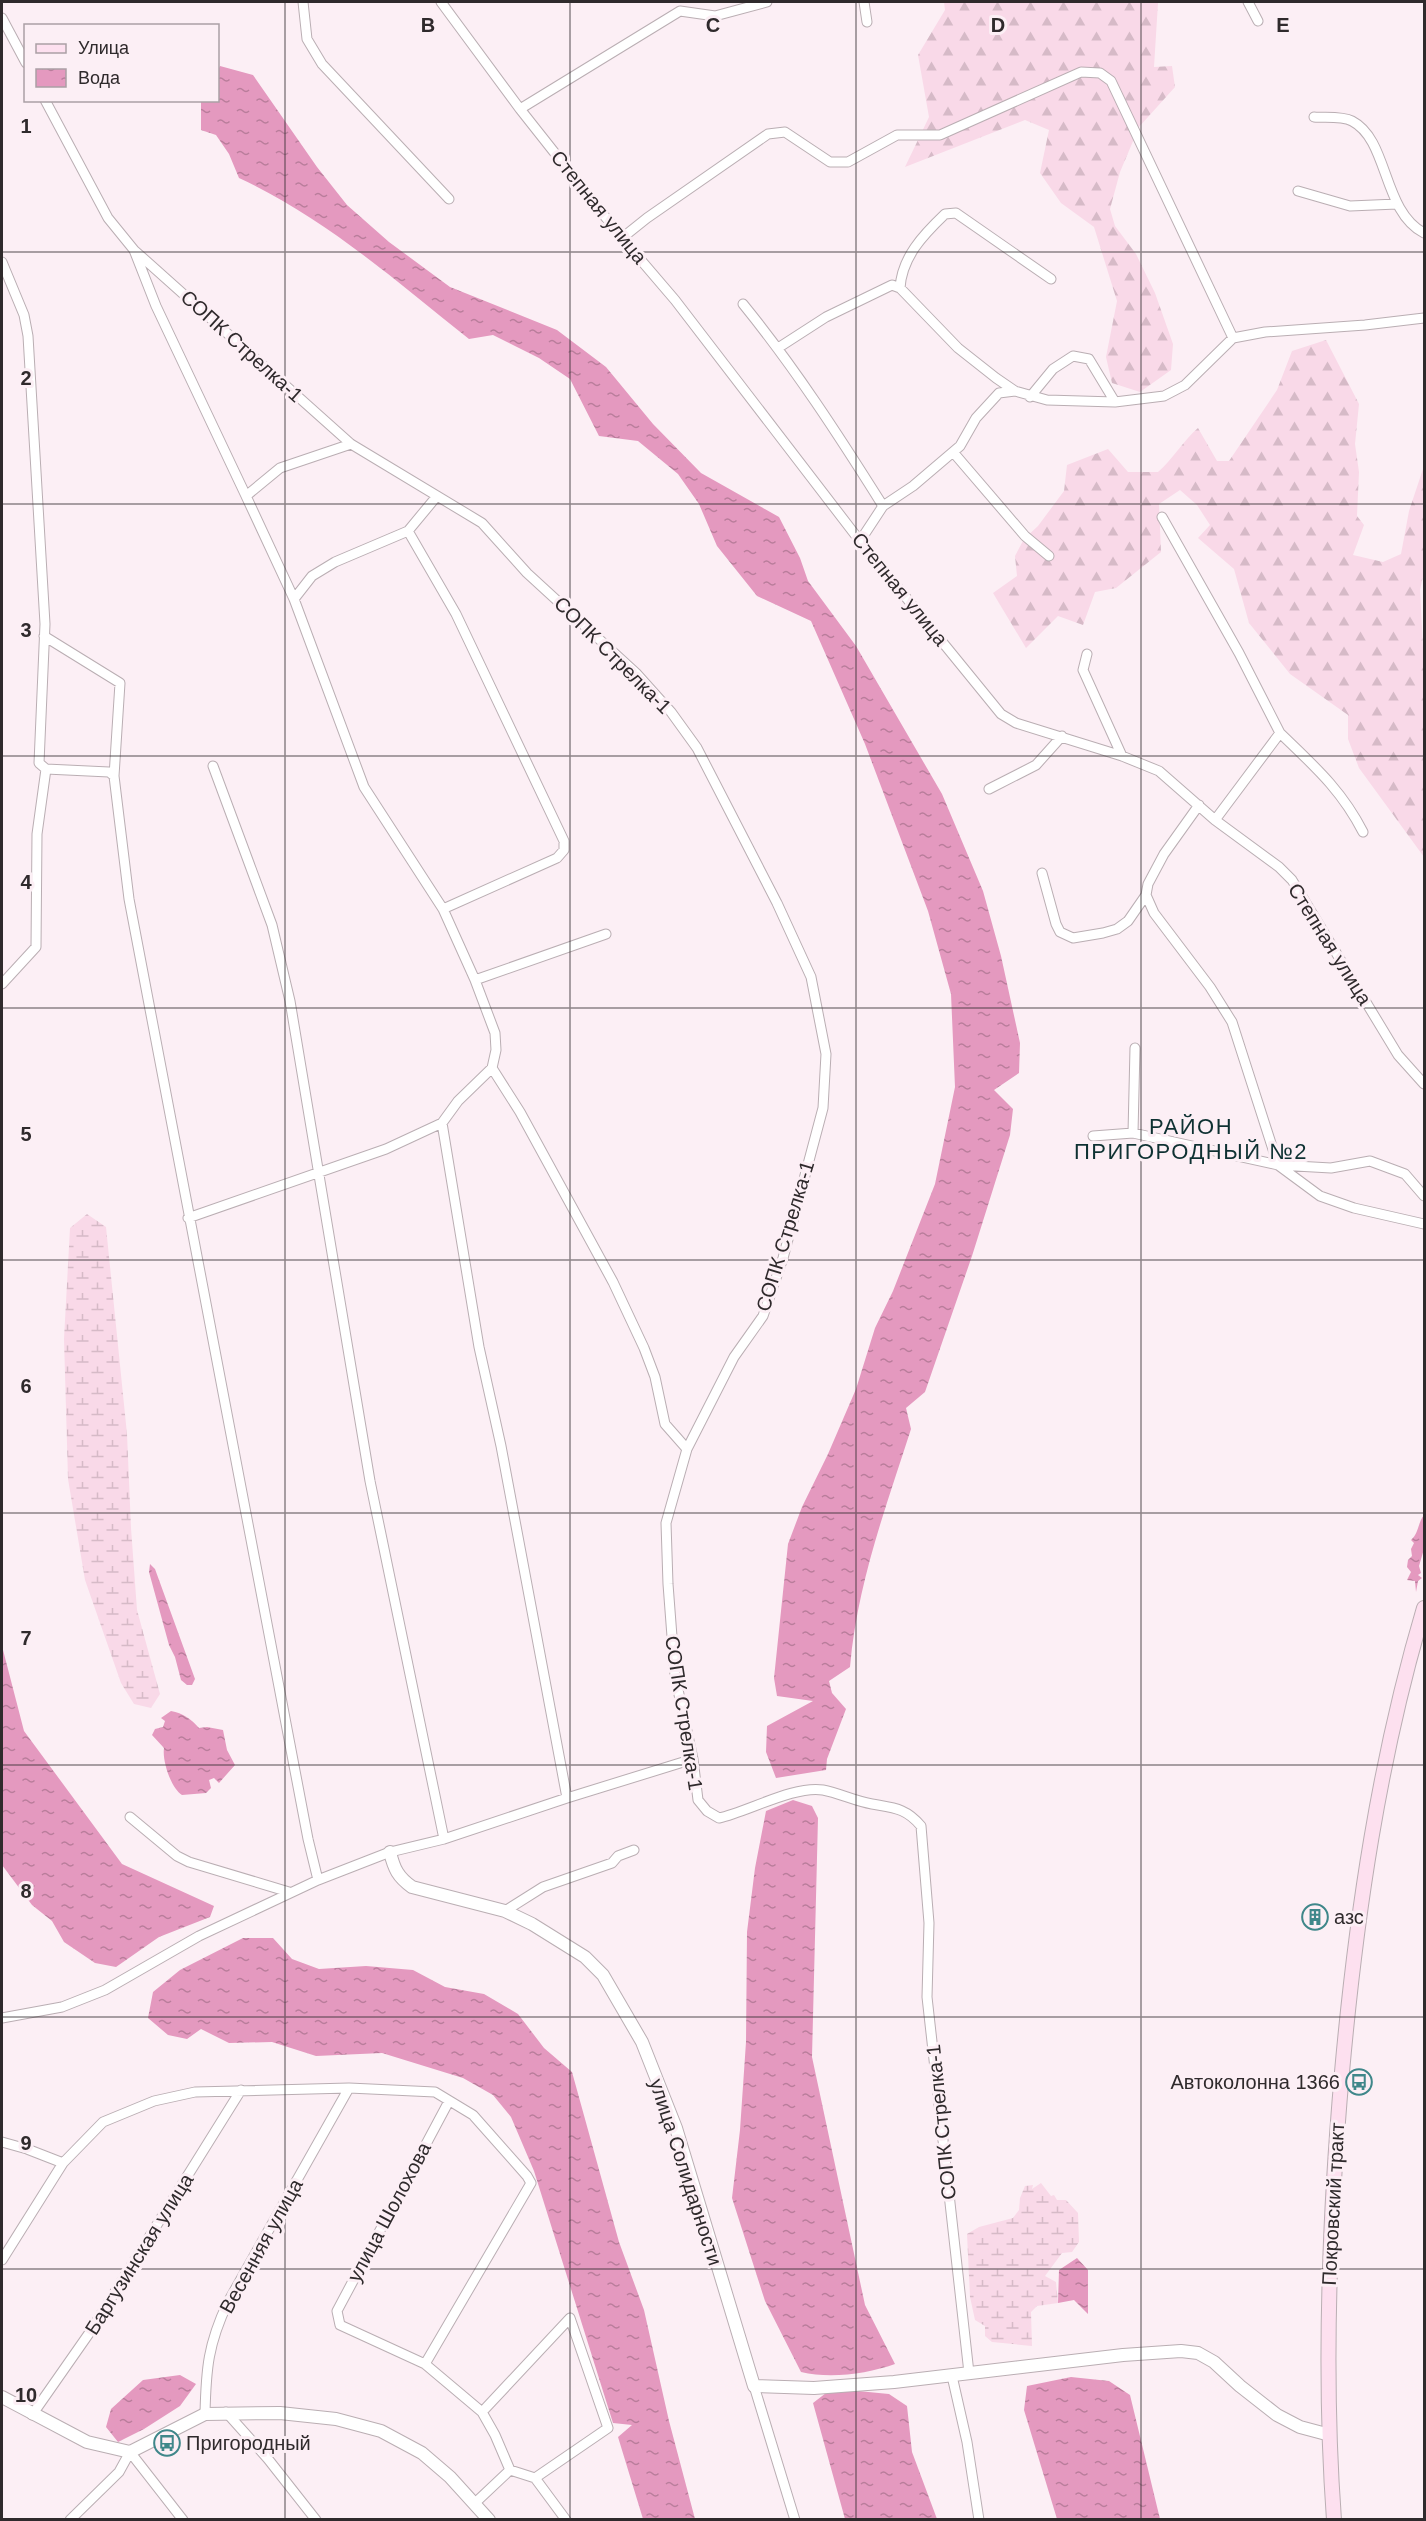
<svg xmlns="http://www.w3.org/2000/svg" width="1426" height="2521" font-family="Arial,sans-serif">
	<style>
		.forest { fill: url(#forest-firs) }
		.wetland { fill: url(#wetland-marsh) }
		.water { fill: url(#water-ripples) }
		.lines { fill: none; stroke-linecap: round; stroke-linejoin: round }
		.minor-casing { stroke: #baaeb3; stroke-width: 11 }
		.tertiary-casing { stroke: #baaeb3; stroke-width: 14 }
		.secondary-casing { stroke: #baaeb3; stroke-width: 16 }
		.minor { stroke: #fff; stroke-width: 9 }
		.tertiary { stroke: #fff; stroke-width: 12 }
		.secondary { stroke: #fde0ef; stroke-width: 14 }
		.grid { fill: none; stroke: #2f2a2c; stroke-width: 1.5; stroke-opacity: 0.55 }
		.labels { text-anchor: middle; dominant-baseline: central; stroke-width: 6; stroke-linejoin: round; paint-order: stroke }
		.street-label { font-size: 20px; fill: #2f2a2c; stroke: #fceff5 }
		.poi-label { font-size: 20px; fill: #2f2a2c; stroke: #fceff5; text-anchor: start }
		.quarter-label { font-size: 22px; letter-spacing: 1.5px; fill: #0e3132; stroke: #fceff5 }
		.grid-label { font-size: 20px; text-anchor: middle; font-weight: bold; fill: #2f2a2c; stroke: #fceff5; stroke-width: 6; stroke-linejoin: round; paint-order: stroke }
	</style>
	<defs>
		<pattern id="forest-firs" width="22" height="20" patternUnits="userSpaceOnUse" patternTransform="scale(1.5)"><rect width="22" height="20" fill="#f9d9e8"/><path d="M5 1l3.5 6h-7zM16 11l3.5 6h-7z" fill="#d6bac7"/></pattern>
		<pattern id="wetland-marsh" width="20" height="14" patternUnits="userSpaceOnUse" patternTransform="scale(1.5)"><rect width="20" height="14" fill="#f9d9e8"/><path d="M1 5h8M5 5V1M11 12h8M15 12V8" fill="none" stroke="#d6bac7"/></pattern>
		<pattern id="water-ripples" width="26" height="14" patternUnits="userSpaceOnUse" patternTransform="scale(1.5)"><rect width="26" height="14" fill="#e499bf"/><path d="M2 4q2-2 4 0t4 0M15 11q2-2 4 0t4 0" fill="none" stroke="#b97d9b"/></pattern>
	</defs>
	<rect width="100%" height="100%" fill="#fceff5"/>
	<path class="forest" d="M944,2L1158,3L1154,67L1172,66L1175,87L1139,127L1120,172L1110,209L1115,226L1136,254L1155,293L1173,344L1171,370L1140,392L1112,383L1106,357L1117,301L1094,227L1061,203L1040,173L1049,130L1025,120L905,167L929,117L918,55L945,10Z
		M1326,340L1359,404L1355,444L1359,472L1357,516L1364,525L1353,555L1383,562L1401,554L1409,511L1424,466V572L1420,590L1424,667V857L1359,768L1348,739V715L1290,674L1249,623L1234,569L1198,538L1210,525L1197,505L1180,490L1159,504L1161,552L1116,588L1095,592L1083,625L1058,616L1026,648L993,593L1017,576L1015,556L1024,539L1038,526L1064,491L1067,465L1108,449L1128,472H1158C1173,459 1183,441 1198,428L1217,461H1229L1277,390L1292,351Z"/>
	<path class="wetland" d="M87,1214L106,1227L127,1434L131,1528L137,1610L160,1694L151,1708L134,1704L121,1683L85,1580L68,1479L64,1339L70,1228Z
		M1041,2183L1051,2196L1054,2195L1057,2200H1066L1078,2213L1079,2242L1072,2252L1062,2253L1045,2276L1056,2282L1058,2303L1037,2306L1031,2312L1032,2346L992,2342L985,2336V2326L975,2320L970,2297L967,2234L979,2227L1013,2218L1019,2210L1020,2198L1025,2186L1033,2185L1032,2189Z"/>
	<path class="water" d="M220,66L253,75L317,167L347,205L389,242L450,287L557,330L606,367L653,424L701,473L779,517L800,558L808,581L856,646L942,794L983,891L1001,956L1020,1043L1019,1073L994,1090L1013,1109L1010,1135L972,1256L925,1392L906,1408L911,1429C886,1507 857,1584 850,1667L829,1681L832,1693L846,1709L827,1759L826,1770L776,1778L766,1752L767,1726L813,1701L777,1696L774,1678L788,1544L802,1507L828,1454L856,1389L875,1328L893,1291L935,1184L955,1087L951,994L928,911L865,744L811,621L757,596L717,546L699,504L678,474L638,441L599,436L570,379L539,358L493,335L469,339C396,281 325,218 239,178L229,154L216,135L201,130V101L218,100V70Z
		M1424,1515V1549L1419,1566L1421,1573L1418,1575L1422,1578L1418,1581L1416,1592L1415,1581L1407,1580L1411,1572L1407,1567L1408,1560L1412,1556L1411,1549L1414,1543L1411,1540C1419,1533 1418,1522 1424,1515Z
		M150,1564L155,1569L195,1679L192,1685H187L181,1680L175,1657L169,1645L149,1572Z
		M2,1646L24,1731L122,1864L214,1906L210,1917L159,1937L116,1967L95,1963L64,1942L52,1921L32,1905L2,1865Z
		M171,1711C183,1713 191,1719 199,1728L207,1727L223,1730L227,1750L235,1765L219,1783L214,1778L209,1780L211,1788L206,1793L182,1795C171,1788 162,1761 164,1748L152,1735L155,1729L163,1727L165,1721L161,1718Z
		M793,1800L812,1806L818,1818L812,2057L865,2305L895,2364C867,2374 830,2379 801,2372L765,2301L732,2198L740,2130L746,2042L747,1932L755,1868L766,1811Z
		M243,1938H273L292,1959L319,1969L366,1966L413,1970L445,1987L484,1994L518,2014L544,2048L572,2072L619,2242L644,2310L669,2421L695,2519H643L618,2437L632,2425L613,2423L534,2171L511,2117L493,2095L463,2078L382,2053L316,2056L272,2042L229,2043L201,2029L187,2039L168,2035L148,2018L153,1992L180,1970Z
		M1077,2258L1088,2270V2314L1074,2300L1058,2303L1059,2270Z
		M180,2375L196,2384L180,2406L144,2429L118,2442L106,2427L111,2409L143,2380Z
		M1071,2377L1109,2381L1130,2395L1160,2519H1057L1024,2410L1027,2386Z
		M858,2391L889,2394L907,2406L912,2452L937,2519H845L813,2403L826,2393Z"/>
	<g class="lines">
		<g class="minor-casing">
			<path id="minor" d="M303,2L307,39L322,64L449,199
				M441,2L520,109L622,238L675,300L860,541L1001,714L1016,723L1122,756L1159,771L1215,820L1279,867L1292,880L1398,1055L1424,1084
				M864,2L867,22
				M1248,2L1258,21
				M2,18L26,63
				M45,100L108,218L134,250L156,306L246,496
				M520,109L680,11L715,16L767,2
				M1314,117C1325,118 1342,116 1352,121C1389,140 1382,211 1424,233
				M1298,191L1350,206L1397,204
				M622,238L647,218L768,134L785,132L830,162H848L897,135H940L1081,72L1100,73L1111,81L1233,338
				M134,250L351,444L482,523L527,573L636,673L671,712L697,748L777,903L811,977L826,1054L823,1108L783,1258L763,1316L734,1357L687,1449L666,1523L668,1584L675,1676L693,1759L698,1800L707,1811L719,1818C747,1812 795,1785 823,1790C839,1793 855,1801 872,1804C894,1808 906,1808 921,1826L929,1923L927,1997L969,2373
				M2,262L24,315L28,336L45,624L39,763L46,769L109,772L114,776L129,899L308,1839L318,1880
				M900,288C902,257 923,235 945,214L956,213L1051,279
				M743,304C795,368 839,436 883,506
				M778,348L826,317L892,285L900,288L958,348L996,378L1015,391L1047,400L1115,402L1164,396L1185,385L1233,338L1265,332L1365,325L1424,318
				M1030,397L1053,369L1073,356L1089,359L1115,402
				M351,444L280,468L246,496L294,599L364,787L443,909L475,980L495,1033L496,1050L492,1068L458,1101L442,1123
				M953,452L1025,536L1049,556
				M437,496L408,531L456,614L564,841V850L557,858L443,909
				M1162,517L1239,653L1280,733L1215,820
				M860,541L883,506L913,486L960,446L976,418L999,393L1015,391
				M294,599L312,576L335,562L408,531
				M44,636L120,683L114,776
				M1087,654L1083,670L1122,756
				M1280,733C1313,765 1341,789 1363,832
				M213,766L272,925L290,1001L370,1481L444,1839
				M989,789L1036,765L1062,736
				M1199,805L1164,854L1148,884L1146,895L1154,913L1210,987L1232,1022L1278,1165L1320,1196L1354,1208L1424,1224
				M1042,873L1056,924L1060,932L1073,938L1103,933L1117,929L1128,921L1146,895
				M475,980L606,934
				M2,984L36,947L37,834L46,769
				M492,1068L520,1112L613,1282L644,1348L655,1377L665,1424L687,1449
				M1133,1133L1135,1048
				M1093,1136L1133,1133L1278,1165L1331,1168L1370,1161L1405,1174L1424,1196
				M567,1798L693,1759
				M130,1817L177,1856L189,1862L289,1892
				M505,1911L543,1887L612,1863L618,1856L634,1850
				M2,2018L62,2007L105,1990L199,1936L318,1880L390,1852L444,1839L567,1798L501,1446L479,1347L442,1123L386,1149L188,1218
				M449,2101L337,2311L340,2325L425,2364L482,2412L495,2435L510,2470L475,2503
				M2,2142L27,2149L63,2163
				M2,2260L63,2163L103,2122L154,2101L195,2092L349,2088L435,2092L473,2115L527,2176L531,2183L425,2364
				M952,2376L967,2442L979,2520
				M754,2386L795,2520
				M226,2412L268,2459L316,2520
				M482,2412L570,2318L608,2428L535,2478L510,2470
				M205,2414C206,2369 208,2344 228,2302L349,2088
				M32,2415L90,2332L241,2090
				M535,2478L566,2520
				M70,2520L119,2472L130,2452L183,2520"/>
		</g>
		<g class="tertiary-casing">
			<path id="tertiary" d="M390,1852C394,1869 398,1877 412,1887L505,1911L532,1924L585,1957L603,1975L642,2042L676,2128L754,2386L814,2388L894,2382L1123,2355L1181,2351L1198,2353L1214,2362L1240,2386L1277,2415L1300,2427L1330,2435
				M2,2397L87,2442L130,2452L205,2414L280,2413L336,2419L381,2431L422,2453L450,2477L489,2520"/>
		</g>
		<g class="secondary-casing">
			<path id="secondary" d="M1334,2520C1323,2370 1329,2221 1342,2072C1356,1916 1379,1759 1424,1608"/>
		</g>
		<use href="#minor" class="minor"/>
		<use href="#tertiary" class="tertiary"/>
		<use href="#secondary" class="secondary"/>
	</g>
	<path class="grid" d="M285,2V2520M570,2V2520M856,2V2520M1141,2V2520M2,252H1424M2,504H1424M2,756H1424M2,1008H1424M2,1260H1424M2,1513H1424M2,1765H1424M2,2017H1424M2,2269H1424"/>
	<defs>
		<g id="building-ring" transform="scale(1.35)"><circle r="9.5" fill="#fceff5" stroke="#3f878a" stroke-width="1.5"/><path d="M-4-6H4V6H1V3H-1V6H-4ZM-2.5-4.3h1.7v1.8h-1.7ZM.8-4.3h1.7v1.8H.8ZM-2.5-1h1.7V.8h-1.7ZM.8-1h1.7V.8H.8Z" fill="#3f878a"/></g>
		<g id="bus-ring" transform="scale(1.35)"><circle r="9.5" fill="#fceff5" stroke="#3f878a" stroke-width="1.5"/><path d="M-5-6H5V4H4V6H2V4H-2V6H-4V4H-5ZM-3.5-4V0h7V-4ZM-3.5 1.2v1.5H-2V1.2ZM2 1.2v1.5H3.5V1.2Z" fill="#3f878a"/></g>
	</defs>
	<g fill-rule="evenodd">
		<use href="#building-ring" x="1315" y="1917"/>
		<use href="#bus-ring" x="1359" y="2082"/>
		<use href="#bus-ring" x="167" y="2443"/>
	</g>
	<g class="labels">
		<g class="street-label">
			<text transform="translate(599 207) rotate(51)">Степная улица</text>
			<text transform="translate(242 346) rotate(42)">СОПК Стрелка-1</text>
			<text transform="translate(900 589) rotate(51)">Степная улица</text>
			<text transform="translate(613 655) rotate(45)">СОПК Стрелка-1</text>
			<text transform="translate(1330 944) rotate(58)">Степная улица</text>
			<text transform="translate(785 1236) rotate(-73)">СОПК Стрелка-1</text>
			<text transform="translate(684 1713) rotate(81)">СОПК Стрелка-1</text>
			<text transform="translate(941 2122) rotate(-96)">СОПК Стрелка-1</text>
			<text transform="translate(686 2172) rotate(72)">улица Солидарности</text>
			<text transform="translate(1333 2204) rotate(-87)">Покровский тракт</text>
			<text transform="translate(389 2212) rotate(-62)">улица Шолохова</text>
			<text transform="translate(261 2246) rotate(-61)">Весенняя улица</text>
			<text transform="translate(139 2254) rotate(-58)">Баргузинская улица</text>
		</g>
		<g class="poi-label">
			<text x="1334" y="1917">азс</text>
			<text x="1340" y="2082" text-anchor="end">Автоколонна 1366</text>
			<text x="186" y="2443">Пригородный</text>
		</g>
		<g class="quarter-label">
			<text x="1191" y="1126">РАЙОН<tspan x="1191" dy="25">ПРИГОРОДНЫЙ №2</tspan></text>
		</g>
	</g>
	<g class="grid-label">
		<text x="428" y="32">B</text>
		<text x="713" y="32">C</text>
		<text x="998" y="32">D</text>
		<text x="1283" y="32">E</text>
		<text x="26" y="133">1</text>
		<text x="26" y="385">2</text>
		<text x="26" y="637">3</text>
		<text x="26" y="889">4</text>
		<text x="26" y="1141">5</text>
		<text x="26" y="1393">6</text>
		<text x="26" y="1645">7</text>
		<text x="26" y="1898">8</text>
		<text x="26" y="2150">9</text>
		<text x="26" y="2402">10</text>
	</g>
	<rect width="1426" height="2521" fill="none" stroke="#2f2a2c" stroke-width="6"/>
	<rect x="24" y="24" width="195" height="78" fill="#fceff5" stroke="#aaa0a5" stroke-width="1.5"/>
	<rect x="36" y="44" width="30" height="9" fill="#fde0ef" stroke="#aaa0a5" stroke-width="1.5"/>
	<text x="78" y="54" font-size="18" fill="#2f2a2c">Улица</text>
	<rect x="36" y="69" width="30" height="18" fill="url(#water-ripples)" stroke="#aaa0a5" stroke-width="1.5"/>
	<text x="78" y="84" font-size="18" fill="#2f2a2c">Вода</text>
</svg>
